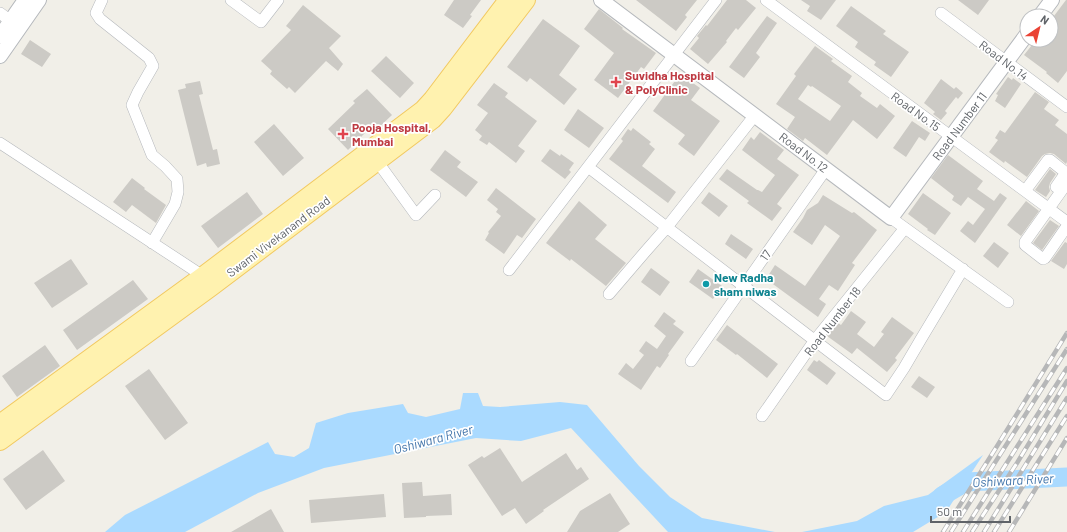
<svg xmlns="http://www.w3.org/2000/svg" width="1067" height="532" font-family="Barlow,sans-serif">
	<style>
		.water { fill: #aadaff }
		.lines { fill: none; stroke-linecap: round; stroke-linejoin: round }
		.river { stroke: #aadaff; stroke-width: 19 }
		.building { fill: #cccac5; fill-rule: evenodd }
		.minor-casing { stroke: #b5b8bc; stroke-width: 12 }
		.tertiary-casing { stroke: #b5b8bc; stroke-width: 16 }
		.primary-casing { stroke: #f2c960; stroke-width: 20 }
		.minor { stroke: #fff; stroke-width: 11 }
		.tertiary { stroke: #fff; stroke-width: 14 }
		.primary { stroke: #fff2af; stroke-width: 18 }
		.rail-casing { stroke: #b6b7b8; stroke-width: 4.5 }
		.rail { stroke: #fff; stroke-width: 3; stroke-dasharray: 9; stroke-linecap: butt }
		.health-dot { fill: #e0444e; stroke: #fff; stroke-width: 1.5 }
		.culture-dot { fill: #0f9aa8; stroke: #fff; stroke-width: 1.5 }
		.labels { text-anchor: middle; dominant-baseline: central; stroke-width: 3.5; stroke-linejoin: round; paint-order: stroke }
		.street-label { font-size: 12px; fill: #5f6368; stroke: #fff }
		.health-label { font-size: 12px; font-weight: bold; fill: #be3a42; stroke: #fff; text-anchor: start }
		.culture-label { font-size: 12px; font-weight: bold; fill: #0d838f; stroke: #fff; text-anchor: start }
		.water-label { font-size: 13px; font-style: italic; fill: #4174aa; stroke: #fff }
	</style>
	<rect width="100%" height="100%" fill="#f1efe8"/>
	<path class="water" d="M463,393H478L483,406L500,407L560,402L587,405L639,466L670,497L702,518L775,532H668L571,428L521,441L476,438L324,468L258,493L185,532H105L125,515L268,442L275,454L294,457L309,448L316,423L348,413L403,404L408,413L426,417L460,409Z
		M983,455L946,512L913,532H802L857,521L884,506L928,495Z"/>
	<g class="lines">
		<path class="river" d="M942,496L966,482L1067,477"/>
	</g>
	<path class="building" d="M454,0H481L470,15L472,16L463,28L444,15Z
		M636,0H697L685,15L687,17L676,31Z
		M727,0H746L756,8L738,30L736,28L726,41L727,42L708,64L690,49L699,38L697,36L706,25L707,26Z
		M801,0H836L821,20L807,11L810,6Z
		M958,0H989L978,15Z
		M1066,0H1067V71L1058,83L1046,73L1047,72L1024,55L1036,40H1051V20Z
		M303,5L341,36L329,48L343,64L338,71L326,61L295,93L289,87L287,89L270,74L272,71L261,61L291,30L286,26Z
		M851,6L886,31L883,34L909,52L891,77L874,65L876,62L855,47L858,42L836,26Z
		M599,9L623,28L622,29L656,53L644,69L641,67L618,98L594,80L614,53L584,29Z
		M767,16L777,23L756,53L760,57L744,78L729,67Z
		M543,19L580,46L559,75L577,89L564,105L530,78L527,82L507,67Z
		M30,40L51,54L42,67L21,54Z
		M815,46L833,59L831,61L852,76L848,82L862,93L860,96L877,108L880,104L895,116L877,139L853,120L827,155L805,138L803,141L787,129L795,117L776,104L796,76L794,74ZM808,85L811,87L812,86L841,106L830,121L798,99Z
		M386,56L414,83L400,98L371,71Z
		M680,74L700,88L691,100L720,121L694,156L678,144L685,135L653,111Z
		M1008,77L1012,80L1013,78L1021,84L1005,108L995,101L998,95L996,94Z
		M941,79L954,89L956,87L963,93L958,99L956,97L945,111L947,113L941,120L933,114L935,112L924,103Z
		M200,81L203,94L199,95L213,150L217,149L220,164L207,167L206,163L197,166L178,90L186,88L185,84Z
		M494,83L508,93L505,97L537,121L518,146L525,151L516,163L489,142L487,145L479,140L482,136L475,130L488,113L477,105Z
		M367,89L392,115L374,132L370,128L348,150L328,129L355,103L353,101Z
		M1035,92L1049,102L1044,109L1059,120L1055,125L1067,134V162L1066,164L1054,154L1050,153L1045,154L1042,156L1027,177L1005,161L1004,163L989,152L998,140L995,138L1000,130L1005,133Z
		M578,109L604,128L589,148L564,130Z
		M912,121L930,133L925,141L919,137L906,157L893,148Z
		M274,124L304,158L283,176L254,142Z
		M633,128L651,142L649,144L655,149L642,166L676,192L668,203L609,159L623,141L621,139L628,129L631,131Z
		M760,132L784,150L777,159L799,175L777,204L782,208L772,221L747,203L749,201L719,179L727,169L757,190H758L762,192L775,175L742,150L751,137L754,140Z
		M550,149L560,156L561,154L574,163L569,170L571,172L565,179L541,161Z
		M445,150L461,162L457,167L478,182L466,197L430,170Z
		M948,155L983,181L977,189L994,201L1000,193L1007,198L975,243L960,231L968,221L973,225L985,209L968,197L961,206L952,200L954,196L931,178Z
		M1050,169L1056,174L1050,183L1049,187L1050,191L1046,197L1035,190Z
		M132,178L145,188L144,189L166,205L156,223L132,205L126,212L113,202Z
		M496,188L536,219L522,238L517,235L504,254L485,240L489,233L488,232L501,216L496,212L498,209L487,200Z
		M247,192L263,214L218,248L201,226Z
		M709,192L728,206L719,217L701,203Z
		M923,193L951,213L935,235L927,230L928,229L908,214Z
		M823,195L852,213L854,212L877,230L852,263L855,265L838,291L829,285L819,299L826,304L818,317L766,279L775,265L805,286L840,236L825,225L812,245L793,232L803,218L807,210L818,203Z
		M579,201L607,225L595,239L626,263L606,286L571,259L570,261L546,243Z
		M1026,201L1039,211L1021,236L1007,225Z
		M1050,220L1059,226L1042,250L1033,243Z
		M731,234L753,249L746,259L725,244Z
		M994,242L1009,253L998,268L983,256Z
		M1065,242L1067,243V264L1064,269L1051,261Z
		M71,259L88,284L52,308L34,283Z
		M651,268L670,282L660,296L641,282Z
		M698,269L722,286L713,299L689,282Z
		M133,280L148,299L77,350L63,330Z
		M851,311L866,322L857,334L874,347L884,334L881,332L892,317L914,333L895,358L897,360L887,372L857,348L852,354L827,336L838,323L841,325Z
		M664,312L676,321L673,324L684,332L668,354L669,355L660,368L657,366L641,390L618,374L626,363L633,369L644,355L639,351L646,341L657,349L666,336L654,326Z
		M727,325L778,364L767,378L737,354L736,355L716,340Z
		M45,345L60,366L17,397L2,376Z
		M814,360L817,362L819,360L836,373L827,385L807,370Z
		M149,369L188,423L165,440L125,386Z
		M919,376L935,387L927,398L911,387Z
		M500,448L522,482L566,453L577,470L581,467L589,479L543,510L544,511L526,524L515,508L502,516L468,465L482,456L484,458Z
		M43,450L65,481L26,510L3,479Z
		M422,482L423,496L451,494L452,515L426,516V517L404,518L402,483Z
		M610,493L630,524L618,532H567L580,511Z
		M384,494L386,517L311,523L309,500Z
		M271,509L284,532H231Z"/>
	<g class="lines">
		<g class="minor-casing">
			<path id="minor" d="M102,0L96,13L100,19L149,58L153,66L138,92L132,105L152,155L165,166L177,179L178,192L175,204L152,243
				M231,0L261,22L278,0
				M766,0L1067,222
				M0,13L16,25
				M941,13L1067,107
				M0,143L203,276L206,280
				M377,161L416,215L435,195
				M588,167L886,395L904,368L921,339L963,269
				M1067,183L1025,242V245L1043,259L1045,258L1067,226
				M1025,191L1048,160H1050L1065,172V174L1056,187
				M891,218L1008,302
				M509,270L716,0
				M609,294L645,252L667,227L755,115
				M691,361L826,169
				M762,416L815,340L905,228"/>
		</g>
		<g class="tertiary-casing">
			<path id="tertiary" d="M601,0L891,218L1027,34
				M1040,16L1052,0
				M0,36L25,0
				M0,56L39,0"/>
		</g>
		<g class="primary-casing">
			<path id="primary" d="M0,424L203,276L423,110L433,99L508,0
				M0,441L211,287L433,119L443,108L526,0"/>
		</g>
		<use href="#minor" class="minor"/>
		<use href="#tertiary" class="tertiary"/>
		<use href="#primary" class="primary"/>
		<g class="rail-casing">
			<path id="rail" d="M943,532L994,451L1067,333
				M951,532L1067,349
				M963,532L1067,368
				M972,532L1017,463L1067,381
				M984,532L1067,398
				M994,532L1067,416
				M1009,532L1067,438"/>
		</g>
		<use href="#rail" class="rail"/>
	</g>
	<g class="health-dot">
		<path d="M614 76h4v4h4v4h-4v4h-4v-4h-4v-4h4z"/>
		<path d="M341 128h4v4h4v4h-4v4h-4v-4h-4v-4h4z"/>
	</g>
	<circle class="culture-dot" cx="706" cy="284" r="4"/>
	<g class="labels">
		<g class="street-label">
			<text transform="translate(1004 60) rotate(37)">Road No.14</text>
			<text transform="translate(916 111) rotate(36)">Road No.15</text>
			<text transform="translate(959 126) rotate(-53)">Road Number 11</text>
			<text transform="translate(804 152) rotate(37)">Road No.12</text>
			<text transform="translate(278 236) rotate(-37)">Swami Vivekanand Road</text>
			<text transform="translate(765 255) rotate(-55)">17</text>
			<text transform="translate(832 321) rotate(-52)">Road Number 18</text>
		</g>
		<g class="health-label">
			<text x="625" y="75">Suvidha Hospital<tspan x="625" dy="14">&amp; PolyClinic</tspan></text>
			<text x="352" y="127">Pooja Hospital,<tspan x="352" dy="14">Mumbai</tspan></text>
		</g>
		<g class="culture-label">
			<text x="714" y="277">New Radha<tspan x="714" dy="14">sham niwas</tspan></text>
		</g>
		<g class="water-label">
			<text transform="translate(433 439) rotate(-15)">Oshiwara River</text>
			<text transform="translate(1013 480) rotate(-3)">Oshiwara River</text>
		</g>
	</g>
	<g transform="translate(1039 28) rotate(35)"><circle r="19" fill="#ffffff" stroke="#bfc1c3"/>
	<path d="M0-3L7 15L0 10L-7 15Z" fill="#ea4335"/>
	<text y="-6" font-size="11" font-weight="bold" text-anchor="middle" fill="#5f6368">N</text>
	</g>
	<path d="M931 516v6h79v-6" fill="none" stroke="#5f6368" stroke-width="2"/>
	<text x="937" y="516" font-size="12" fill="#5f6368" stroke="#ffffff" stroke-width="3" paint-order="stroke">50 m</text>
</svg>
